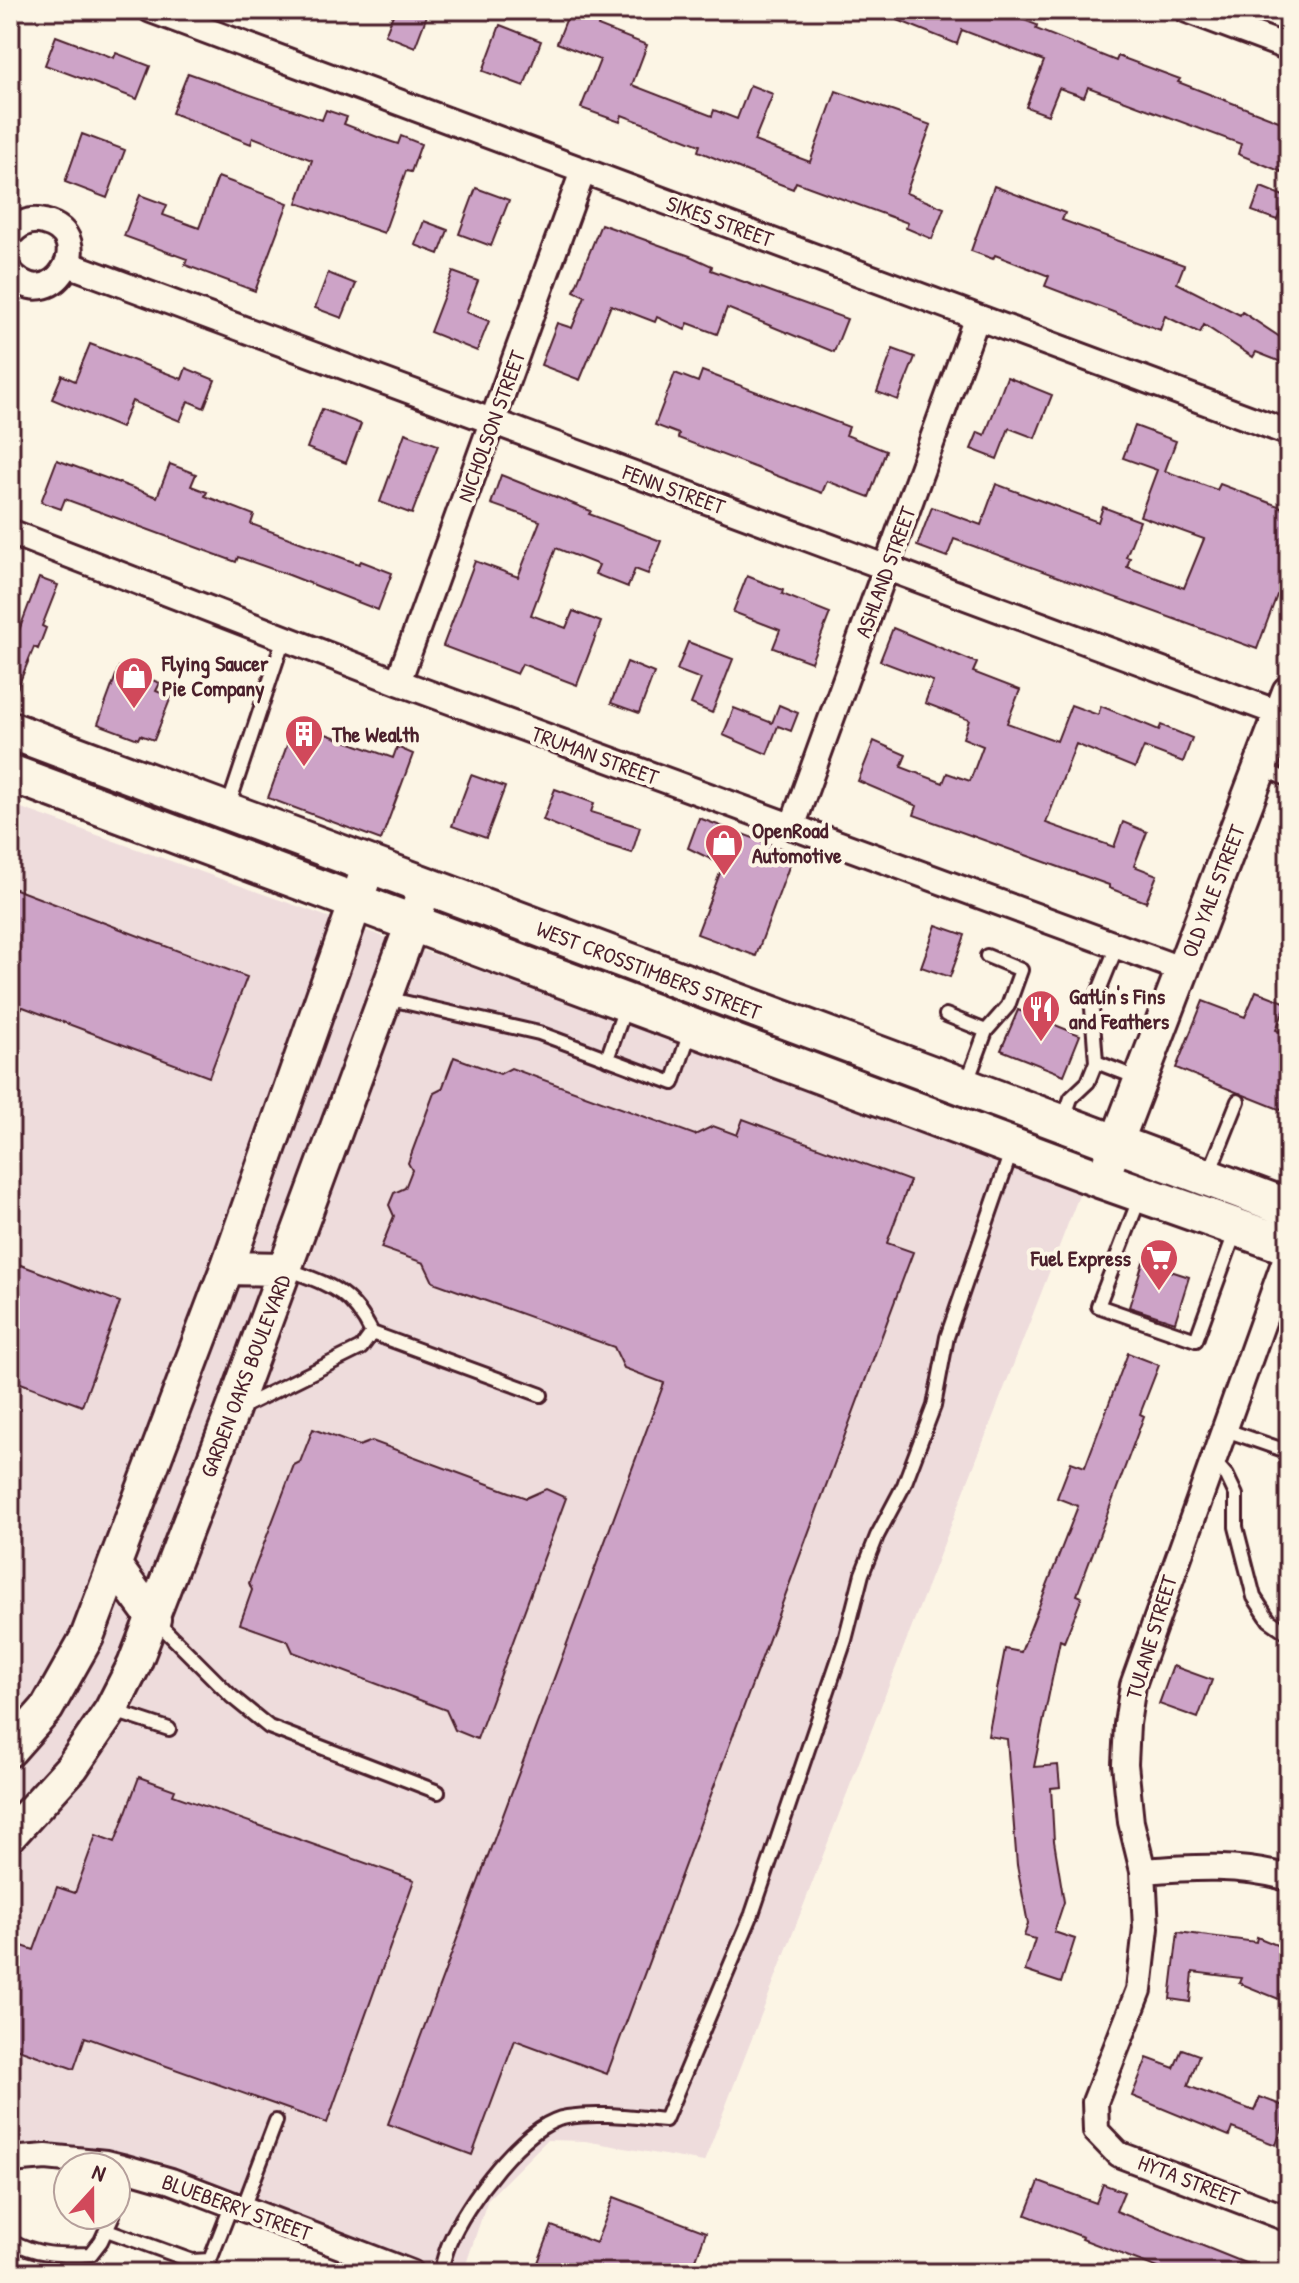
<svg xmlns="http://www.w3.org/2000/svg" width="1299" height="2283" font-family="'Patrick Hand',sans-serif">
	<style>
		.built { fill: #eedcdc }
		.building { fill: #cda3c7; stroke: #4a1f2b; stroke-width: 2 }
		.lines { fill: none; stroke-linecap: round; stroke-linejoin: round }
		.service-casing { stroke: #4a1f2b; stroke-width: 18 }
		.minor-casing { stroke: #4a1f2b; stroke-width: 30 }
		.tertiary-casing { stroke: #4a1f2b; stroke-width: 38 }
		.secondary-casing { stroke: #4a1f2b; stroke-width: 42 }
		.service { stroke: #fcf5e5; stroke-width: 12 }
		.minor { stroke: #fcf5e5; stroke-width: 24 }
		.tertiary { stroke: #fcf5e5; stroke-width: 32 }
		.secondary { stroke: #fcf5e5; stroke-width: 36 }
		.labels { text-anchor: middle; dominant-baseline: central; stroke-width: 8; stroke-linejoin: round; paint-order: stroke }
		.street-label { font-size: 22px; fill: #4a1f2b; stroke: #fcf5e5 }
		.poi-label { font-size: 22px; font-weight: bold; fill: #4a1f2b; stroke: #fcf5e5; text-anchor: start }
	</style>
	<rect width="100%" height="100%" fill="#fcf5e5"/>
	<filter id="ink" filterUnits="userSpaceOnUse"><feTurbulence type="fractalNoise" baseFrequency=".0125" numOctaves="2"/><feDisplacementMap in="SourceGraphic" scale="16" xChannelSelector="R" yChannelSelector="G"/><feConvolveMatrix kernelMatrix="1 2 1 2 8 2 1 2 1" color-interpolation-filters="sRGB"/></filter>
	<g filter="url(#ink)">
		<path class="built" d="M10,804L1083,1185L704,2162L585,2141L547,2140L488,2199L463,2273H449L156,2160L29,2144L10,2147Z"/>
		<path class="building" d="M395,10H429L415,47L385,35Z
			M570,10H604L598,26L647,45L632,85L712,116L714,110L737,119L750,85L773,94L754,141L810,162L836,91L931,125L906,193L944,208L932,239L906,228L908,223L796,182L793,189L748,172L698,151L700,145L622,115L620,122L581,108L600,60L557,43Z
			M873,10H998L1037,25L1036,29L1116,61L1118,56L1180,79L1178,82L1289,125V155L1282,172L1238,154L1241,144L1088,87L1084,97L1059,88L1048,115L1026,107L1044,61L962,30L957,44Z
			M500,25L541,41L524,86L483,71Z
			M56,36L114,58L116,53L150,66L137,99L45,65Z
			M188,73L322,120L326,110L347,117L344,124L380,138L398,144L401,136L421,144L411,172L406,171L384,233L297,203L312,160L253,137L251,144L172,113Z
			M82,134L125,150L107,198L65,182Z
			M218,177L288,203L255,291L185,265L187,259L124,236L140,195L167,205L163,215L199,228Z
			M994,186L1065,213L1062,220L1184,265L1177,283L1240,315L1242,312L1289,343V365L1256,352L1253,357L1204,325L1200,333L1165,316L1160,330L1045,286L1049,276L995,255L993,259L971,251Z
			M1261,187L1286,197L1277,220L1252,211Z
			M476,188L509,200L491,246L459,234Z
			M424,221L448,230L439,254L415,245Z
			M601,224L690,256L712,266L711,270L847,319L834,352L727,308L717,334L688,323L685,330L657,317L655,322L611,305L580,380L541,365L557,323L572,328L585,296L574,291Z
			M453,272L478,281L466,312L489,321L477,351L430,332Z
			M328,273L356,284L342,318L315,308Z
			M90,344L182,379L186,368L215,380L204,408L188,401L180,421L132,401L121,428L52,399L62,375L75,381Z
			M893,349L915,357L898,400L877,392Z
			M702,371L849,427L846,435L886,451L869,497L827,481L822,493L678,438L679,434L655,425L675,373L698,382Z
			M1007,377L1052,395L1035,438L1009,428L997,459L971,449L978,432L985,435Z
			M322,409L361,424L346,463L307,448Z
			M1135,426L1176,441L1165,471L1217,490L1220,484L1289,510V576L1283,596L1277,595L1257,649L954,539L947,557L917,546L932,507L981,525L996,484L1098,522L1103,507L1140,521L1126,557L1130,558L1127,567L1184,588L1204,539L1140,516L1157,470L1123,458Z
			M405,433L438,445L412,514L380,502Z
			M57,460L157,497L170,464L196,474L191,486L207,492L205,496L254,515L251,524L359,564L361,561L392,573L378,610L289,575L238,557L236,562L65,499L61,509L41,502Z
			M501,475L591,511L589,514L661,541L648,574L635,569L628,587L595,574L599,565L556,548L531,615L566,628L573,611L601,622L577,685L522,664L517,674L443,646L475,561L518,577L540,521L491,504Z
			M747,576L783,590L782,594L830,613L811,662L773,648L780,630L733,612Z
			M39,578L58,585L42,626L46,628L38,649L34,647L10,706V654Z
			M893,628L977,663L973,672L1020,690L1007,723L1057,741L1071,705L1098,715L1101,706L1159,730L1161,725L1192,738L1183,762L1144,747L1135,768L1076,744L1046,823L1114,847L1123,822L1147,832L1134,866L1157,875L1146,902L1109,888V885L914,815L917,806L858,781L874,741L906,755L901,767L943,783L947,773L970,781L983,746L963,738L969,720L925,703L933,681L880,661Z
			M688,642L733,659L712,713L691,704L701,679L677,670Z
			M627,662L654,673L639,713L611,703Z
			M119,667L160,683L156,691L171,697L154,740L140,735L138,739L98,724Z
			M779,705L798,713L791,731L778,726L767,754L723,735L734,708L772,723Z
			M295,723L393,758L397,747L413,754L381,840L268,798Z
			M471,775L505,787L486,838L452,826Z
			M555,789L594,803L591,812L640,827L632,853L594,841L543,820Z
			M699,818L794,853L756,956L697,934L723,865L688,848Z
			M10,887L247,977L209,1077L23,1007L10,1018Z
			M936,925L965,935L950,977L921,967Z
			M1256,991L1287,1003L1276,1030L1289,1035V1113L1176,1068L1203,1001L1245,1017Z
			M1018,1010L1080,1035L1064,1075L1001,1050Z
			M454,1057L500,1074L511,1068L695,1135L713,1126L737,1135L743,1119L910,1181L887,1243L913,1252L607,2074L515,2040L472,2155L388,2124L664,1383L624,1368L614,1347L433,1282L424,1263L381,1248L394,1216L389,1205L394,1193L405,1188L412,1170L408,1163L434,1093L442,1089Z
			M10,1261L120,1302L82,1406L10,1379Z
			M1143,1262L1189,1277L1175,1322L1129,1307Z
			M1128,1353L1159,1365L1140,1414L1144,1416L1077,1595L1082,1597L1064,1642L1060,1640L1034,1767L1058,1765L1060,1787L1051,1788L1054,1841L1064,1902L1054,1932L1075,1939L1061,1983L1025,1971L1035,1939L1024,1936L1028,1924L1017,1865L1007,1739L988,1736L1005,1649L1021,1652L1078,1506L1057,1498L1071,1462L1085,1467Z
			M313,1429L359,1446L372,1441L526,1498L546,1489L566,1498L477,1739L455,1730L446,1710L293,1652L288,1641L240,1624L252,1590L249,1583L294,1465L300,1462Z
			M1173,1666L1212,1680L1198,1718L1159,1704Z
			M139,1777L175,1790L173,1795L414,1880L327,2123L85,2037L74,2069L10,2046V1942L34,1950L57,1887L75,1893L96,1835L115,1842Z
			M1178,1932L1256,1942L1257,1937L1289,1950V2003L1239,1983L1241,1978L1193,1972L1190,2002L1170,1999Z
			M1182,2049L1199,2055L1188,2086L1254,2111L1260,2097L1289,2108L1276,2145L1232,2128L1229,2136L1132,2096L1147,2058L1174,2068Z
			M1039,2182L1096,2203L1103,2184L1124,2192L1116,2211L1270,2273H1171L1082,2239L1083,2237L1026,2215Z
			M614,2197L706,2232L691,2273H534L552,2226L596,2243Z"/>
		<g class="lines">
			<g class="service-casing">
				<path id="service" d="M1260,768L1289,780
					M227,810L284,638
					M1117,946L1092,1008L1096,1062L1140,1079
					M386,998L539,1033L673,1083L691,1029
					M946,1015L986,1031L966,1085
					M986,1031L1008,1006L1021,970L987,956
					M607,1059L626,1005
					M1063,1121L1071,1098L1088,1082L1096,1062
					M1208,1176L1238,1101
					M1140,1197L1098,1306L1196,1340L1236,1230
					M372,1333L541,1395
					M238,1409L361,1348L372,1333C351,1290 329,1285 288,1269
					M1223,1429L1289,1452
					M1212,1459L1227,1476L1236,1495V1527L1254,1597L1269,1620L1289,1634
					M154,1619L231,1696L269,1727L438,1792
					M114,1711L169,1729
					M116,2199L122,2167
					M243,2208L276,2121
					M107,2230L192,2261L210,2260L232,2204
					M10,2240C37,2256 61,2255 91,2254L101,2241L113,2215
					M345,2273L354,2251
					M440,2273C443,2263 445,2253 449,2244C465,2205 524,2123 567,2117C599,2112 633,2117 665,2120L752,1914L845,1640L862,1574L877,1536L904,1485L934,1406L947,1337L1012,1149"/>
			</g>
			<g class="minor-casing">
				<path id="minor" d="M151,10L1289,433
					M1187,10L1289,48
					M10,234C19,224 30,218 44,222C101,236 51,320 10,272
					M68,264L1281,714
					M10,532L398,682L1183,970
					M398,682L583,171
					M792,827L977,317
					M1289,1249L1133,1685L1127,1724L1125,1764L1131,1822L1143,1871L1146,1928L1139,1990L1095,2102L1096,2131L1118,2154L1289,2219
					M1143,1871C1193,1867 1240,1864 1289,1878
					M10,2160L46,2157L106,2163L122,2167L171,2181L411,2273"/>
			</g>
			<g class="tertiary-casing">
				<path id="tertiary" d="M1102,1180L1289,692
					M227,1268L285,1269
					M115,1566L154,1619
					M10,1750L47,1708L87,1637L227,1268L369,865
					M10,1835L72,1767L111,1710L134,1665L232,1412L426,886"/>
			</g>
			<g class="secondary-casing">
				<path id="secondary" d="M10,730L1289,1208
					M10,773L1102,1180L1289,1246"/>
			</g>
			<use href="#service" class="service"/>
			<use href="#minor" class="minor"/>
			<use href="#tertiary" class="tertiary"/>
			<use href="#secondary" class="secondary"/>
		</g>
	</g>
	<defs>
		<g id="shop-pin" transform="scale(2)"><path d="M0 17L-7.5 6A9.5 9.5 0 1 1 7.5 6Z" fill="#d1495b" stroke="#fcf5e5"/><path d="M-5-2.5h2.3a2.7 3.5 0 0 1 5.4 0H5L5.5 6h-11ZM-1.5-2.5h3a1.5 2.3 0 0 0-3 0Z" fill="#fff"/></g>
		<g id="building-pin" transform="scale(2)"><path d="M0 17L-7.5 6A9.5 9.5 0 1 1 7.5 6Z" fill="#d1495b" stroke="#fcf5e5"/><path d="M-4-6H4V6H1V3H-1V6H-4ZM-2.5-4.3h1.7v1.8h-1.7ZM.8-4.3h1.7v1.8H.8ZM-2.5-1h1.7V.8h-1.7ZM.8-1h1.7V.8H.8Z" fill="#fff"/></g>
		<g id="restaurant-pin" transform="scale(2)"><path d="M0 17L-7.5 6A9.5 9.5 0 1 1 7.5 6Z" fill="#d1495b" stroke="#fcf5e5"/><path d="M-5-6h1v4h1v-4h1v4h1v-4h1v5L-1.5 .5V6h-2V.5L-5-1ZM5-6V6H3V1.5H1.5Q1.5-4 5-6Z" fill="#fff"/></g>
		<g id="supermarket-pin" transform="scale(2)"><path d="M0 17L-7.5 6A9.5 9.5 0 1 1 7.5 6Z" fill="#d1495b" stroke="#fcf5e5"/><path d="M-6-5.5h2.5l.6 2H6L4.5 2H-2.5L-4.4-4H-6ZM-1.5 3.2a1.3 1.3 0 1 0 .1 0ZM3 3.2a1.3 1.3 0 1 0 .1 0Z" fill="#fff"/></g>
	</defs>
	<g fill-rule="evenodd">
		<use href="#shop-pin" x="134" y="676"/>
		<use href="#building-pin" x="304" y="734"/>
		<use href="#shop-pin" x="724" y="843"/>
		<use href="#restaurant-pin" x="1041" y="1009"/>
		<use href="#supermarket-pin" x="1159" y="1258"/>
	</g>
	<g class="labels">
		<g class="street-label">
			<text transform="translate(720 221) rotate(20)">SIKES STREET</text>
			<text transform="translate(491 426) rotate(-70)">NICHOLSON STREET</text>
			<text transform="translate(674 489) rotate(20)">FENN STREET</text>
			<text transform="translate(885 572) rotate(-70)">ASHLAND STREET</text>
			<text transform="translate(595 755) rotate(20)">TRUMAN STREET</text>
			<text transform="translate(1213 891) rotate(-69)">OLD YALE STREET</text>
			<text transform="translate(649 970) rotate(21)">WEST CROSSTIMBERS STREET</text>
			<text transform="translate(245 1376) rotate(-69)">GARDEN OAKS BOULEVARD</text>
			<text transform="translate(1151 1637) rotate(-73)">TULANE STREET</text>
			<text transform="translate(1189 2180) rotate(21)">HYTA STREET</text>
			<text transform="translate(237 2207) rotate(20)">BLUEBERRY STREET</text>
		</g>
		<g class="poi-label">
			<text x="162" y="663">Flying Saucer<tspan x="162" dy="25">Pie Company</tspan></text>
			<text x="332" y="734">The Wealth</text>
			<text x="752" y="830">OpenRoad<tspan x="752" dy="25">Automotive</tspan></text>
			<text x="1069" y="996">Gatlin's Fins<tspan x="1069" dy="25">and Feathers</tspan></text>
			<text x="1131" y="1258" text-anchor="end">Fuel Express</text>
		</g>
	</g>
	<rect width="1299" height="2283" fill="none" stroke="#fcf5e5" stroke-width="40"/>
	<rect x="20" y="20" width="1259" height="2243" fill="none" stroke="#4a1f2b" stroke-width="3" filter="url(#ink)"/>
	<g transform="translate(92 2191) rotate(21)"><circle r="38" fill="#fcf5e5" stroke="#b59f9b" stroke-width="2"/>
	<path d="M0-6L14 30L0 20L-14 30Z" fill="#d1495b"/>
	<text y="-12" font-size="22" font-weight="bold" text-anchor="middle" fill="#4a1f2b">N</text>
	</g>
</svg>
